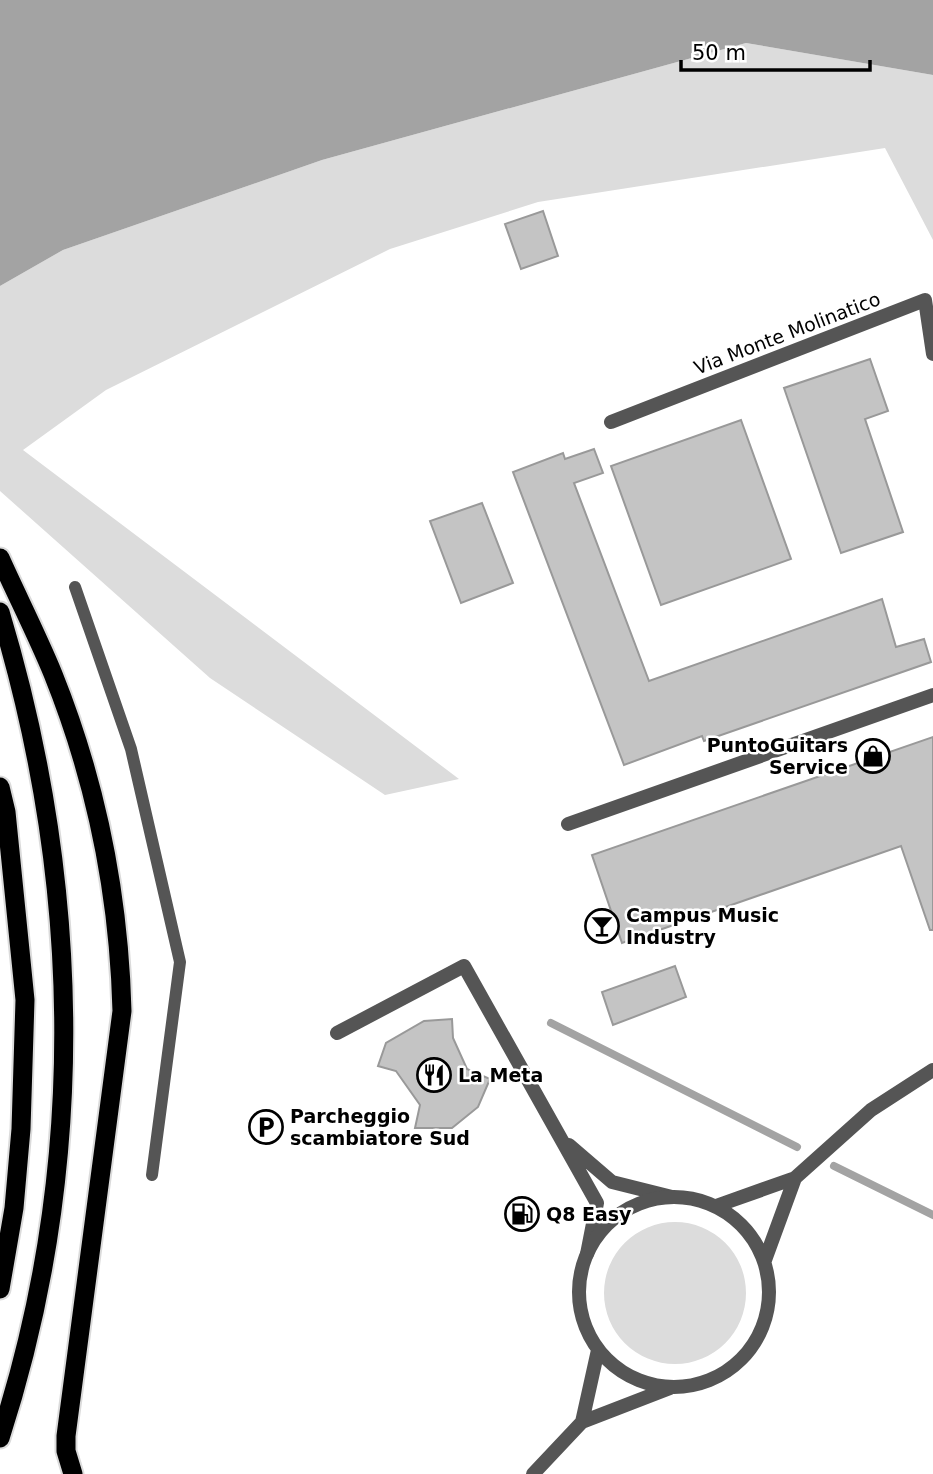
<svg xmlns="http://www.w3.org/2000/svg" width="933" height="1474" font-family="'DejaVu Sans',sans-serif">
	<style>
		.green { fill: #dcdcdc }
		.water { fill: #a3a3a3 }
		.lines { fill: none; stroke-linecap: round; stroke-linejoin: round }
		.stream { stroke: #a3a3a3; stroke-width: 8 }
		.building { fill: #c4c4c4; stroke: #999; stroke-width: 2 }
		.trunk-casing { stroke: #dbdbdb; stroke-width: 23 }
		.service { stroke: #555; stroke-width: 12 }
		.minor { stroke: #555; stroke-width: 14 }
		.tertiary { stroke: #555; stroke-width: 14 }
		.trunk { stroke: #000; stroke-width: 19 }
		.labels { text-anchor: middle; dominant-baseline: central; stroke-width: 5; stroke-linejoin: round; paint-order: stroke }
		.street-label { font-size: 19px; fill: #000; stroke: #fff }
		.poi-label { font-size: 19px; font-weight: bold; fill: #000; stroke: #fff; text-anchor: start }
	</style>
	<rect width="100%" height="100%" fill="#fff"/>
	<path class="green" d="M746,43L933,75V240L885,148L538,202L390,249L106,390L23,450L459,779L385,795L210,678L0,491V286L63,250L322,160Z
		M604 1293a71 71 0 1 1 142 0a71 71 0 1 1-142 0Z"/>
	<path class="water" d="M0,0H933V75L746,43L322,160L63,250L0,286Z"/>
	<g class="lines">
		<path class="stream" d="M551,1023L797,1147
			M834,1166L933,1215"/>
	</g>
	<path class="building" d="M543,211L558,256L521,269L505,224Z
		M870,359L888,411L865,419L903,532L841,553L784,388Z
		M741,420L791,559L661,605L611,466Z
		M594,449L603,473L574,483L649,681L882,599L896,647L924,639L931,662L704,741L702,736L624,765L513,472L563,453L565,459Z
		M482,503L513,583L461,603L430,521Z
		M933,737V930H930L901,846L622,943L592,855Z
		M675,966L686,997L613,1025L602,992Z
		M452,1019L453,1038L467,1069L490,1079L478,1107L452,1128H415L420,1105L396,1071L378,1066L386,1043L424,1021Z"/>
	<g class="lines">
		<g class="trunk-casing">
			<path id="trunk" d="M0,558C17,596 37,635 53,674C96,781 119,897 122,1011L66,1436V1451L73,1474
				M0,612C82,884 88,1167 0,1438
				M0,787L6,812L25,1000L21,1129L14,1208L0,1289"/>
		</g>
		<path class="service" d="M75,587L131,749L180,962L152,1175"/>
		<path class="minor" d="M611,422L925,300L933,354
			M568,824L933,695
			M337,1033L464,966L597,1203L587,1254
			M569,1145L612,1182L672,1197"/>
		<path class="tertiary" d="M579 1292a95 95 0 1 1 190 0a95 95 0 1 1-190 0Z
			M716,1206L795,1178L871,1110L933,1070
			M765,1260L795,1178
			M582,1422L598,1350
			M533,1474L582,1422L670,1388"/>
		<use href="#trunk" class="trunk"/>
	</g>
	<defs>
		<g id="shop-ring" transform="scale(1.75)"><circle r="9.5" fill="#fff" stroke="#000" stroke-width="1.5"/><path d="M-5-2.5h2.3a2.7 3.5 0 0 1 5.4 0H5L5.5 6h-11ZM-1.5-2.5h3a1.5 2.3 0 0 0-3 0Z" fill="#000"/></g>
		<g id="bar-ring" transform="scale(1.75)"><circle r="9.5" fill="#fff" stroke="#000" stroke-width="1.5"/><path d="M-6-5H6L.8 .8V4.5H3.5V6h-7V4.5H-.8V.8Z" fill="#000"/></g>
		<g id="restaurant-ring" transform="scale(1.75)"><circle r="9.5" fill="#fff" stroke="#000" stroke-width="1.5"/><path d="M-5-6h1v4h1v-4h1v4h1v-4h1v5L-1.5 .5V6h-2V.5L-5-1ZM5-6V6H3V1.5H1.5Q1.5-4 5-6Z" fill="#000"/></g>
		<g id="parking-ring" transform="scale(1.75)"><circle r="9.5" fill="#fff" stroke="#000" stroke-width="1.5"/><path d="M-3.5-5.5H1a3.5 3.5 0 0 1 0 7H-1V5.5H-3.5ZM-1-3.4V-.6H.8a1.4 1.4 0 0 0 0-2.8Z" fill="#000"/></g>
		<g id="fuel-ring" transform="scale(1.75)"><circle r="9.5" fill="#fff" stroke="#000" stroke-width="1.5"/><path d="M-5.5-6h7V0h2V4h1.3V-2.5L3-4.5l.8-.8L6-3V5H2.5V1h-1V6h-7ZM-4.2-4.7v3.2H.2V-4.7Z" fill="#000"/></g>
	</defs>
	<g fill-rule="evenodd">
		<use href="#shop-ring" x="873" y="756"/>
		<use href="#bar-ring" x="602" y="926"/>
		<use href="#restaurant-ring" x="434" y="1075"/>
		<use href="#parking-ring" x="266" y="1127"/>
		<use href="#fuel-ring" x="522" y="1214"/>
	</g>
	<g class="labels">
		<g class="street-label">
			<text transform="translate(787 333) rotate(-21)">Via Monte Molinatico</text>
		</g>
		<g class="poi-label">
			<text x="848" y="745" text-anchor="end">PuntoGuitars<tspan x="848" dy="22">Service</tspan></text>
			<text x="626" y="915">Campus Music<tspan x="626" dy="22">Industry</tspan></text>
			<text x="458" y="1075">La Meta</text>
			<text x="290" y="1116">Parcheggio<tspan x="290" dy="22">scambiatore Sud</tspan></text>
			<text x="546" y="1214">Q8 Easy</text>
		</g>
	</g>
	<path d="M681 60v10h189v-10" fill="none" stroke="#000000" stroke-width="3.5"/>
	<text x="692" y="60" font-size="21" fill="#000000" stroke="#ffffff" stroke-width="5" paint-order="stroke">50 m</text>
</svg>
